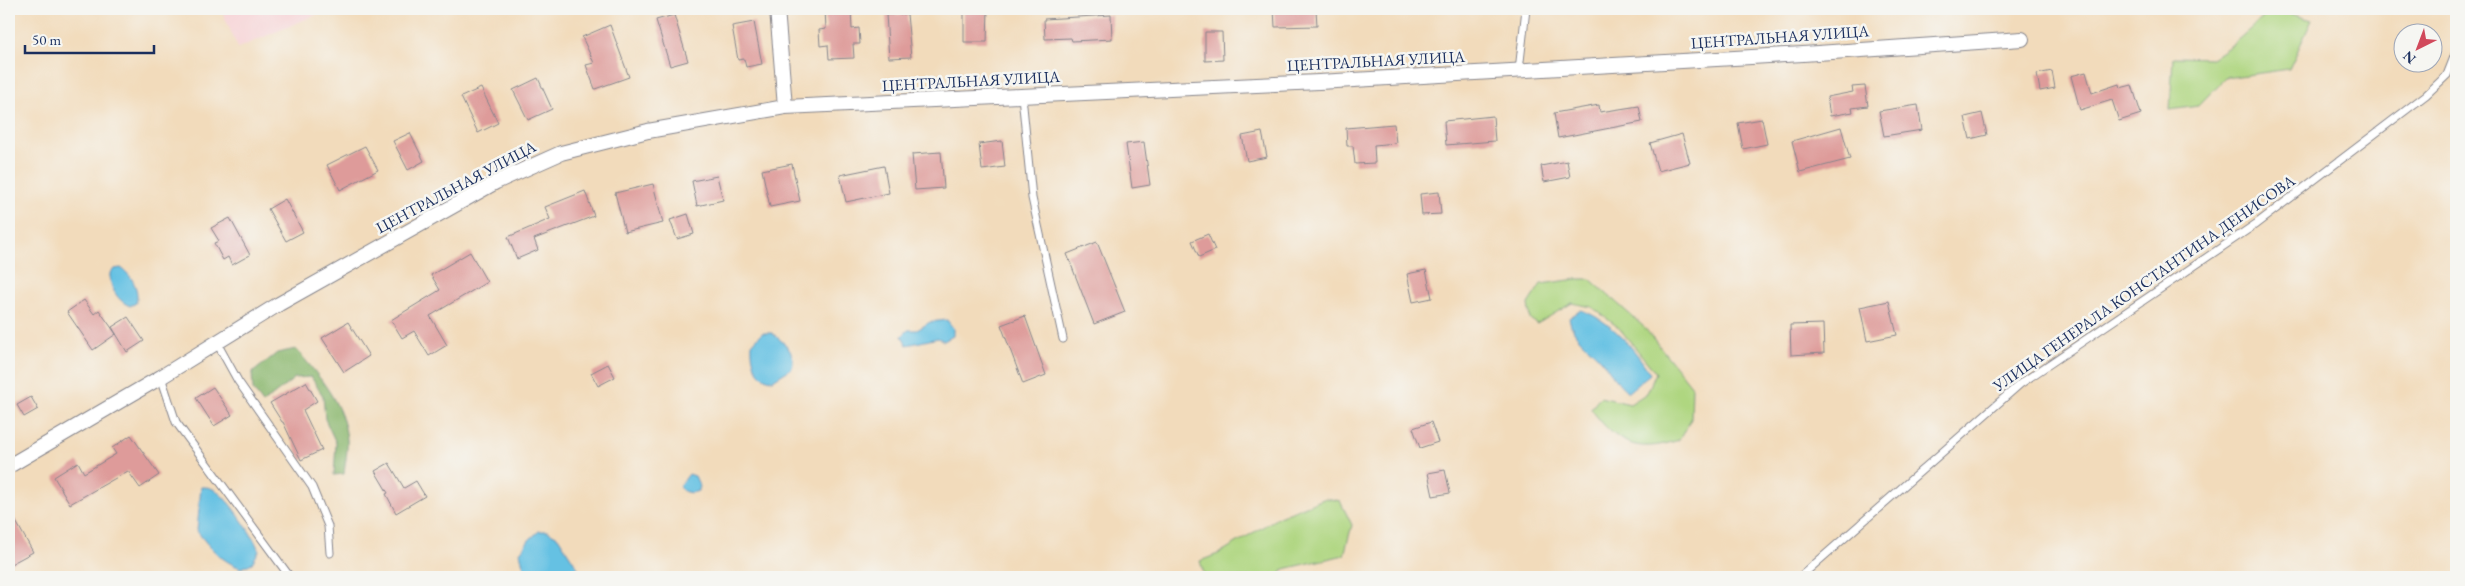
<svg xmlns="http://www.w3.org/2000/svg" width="2465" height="586" font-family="'EB Garamond',serif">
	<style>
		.built { fill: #f7cfd3 }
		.green { fill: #afd680; stroke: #65826f }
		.forest { fill: #8bb76e; stroke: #537366 }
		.water { fill: #65c1e3; stroke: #4078a0 }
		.building { fill: #de9b9a }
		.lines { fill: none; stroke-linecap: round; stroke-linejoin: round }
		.service-casing { stroke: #86858c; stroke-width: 9 }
		.minor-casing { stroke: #86858c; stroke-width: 16 }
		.service { stroke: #fff; stroke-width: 7 }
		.minor { stroke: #fff; stroke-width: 14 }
		.labels { text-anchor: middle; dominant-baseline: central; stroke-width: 5; stroke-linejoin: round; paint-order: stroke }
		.street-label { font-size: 16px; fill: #1b2f5e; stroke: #f6f6f2 }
	</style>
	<rect width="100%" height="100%" fill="#f6f6f2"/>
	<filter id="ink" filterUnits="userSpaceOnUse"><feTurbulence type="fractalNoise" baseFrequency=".02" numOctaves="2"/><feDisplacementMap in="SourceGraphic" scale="10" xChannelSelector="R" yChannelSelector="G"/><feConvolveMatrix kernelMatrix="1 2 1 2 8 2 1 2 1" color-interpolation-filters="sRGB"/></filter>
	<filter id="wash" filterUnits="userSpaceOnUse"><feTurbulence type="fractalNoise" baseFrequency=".0096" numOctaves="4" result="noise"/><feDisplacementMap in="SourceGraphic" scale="20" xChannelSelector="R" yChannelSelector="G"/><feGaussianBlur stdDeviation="1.12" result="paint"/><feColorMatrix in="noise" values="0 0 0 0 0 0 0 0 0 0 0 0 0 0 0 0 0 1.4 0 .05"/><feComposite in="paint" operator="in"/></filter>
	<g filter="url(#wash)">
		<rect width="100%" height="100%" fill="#f2dbbb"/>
		<path class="built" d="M221,9H315L318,14L238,48Z"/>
		<path class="green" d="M2273,9L2312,20L2289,69L2225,78L2198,106L2170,110L2173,57L2212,58L2233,44Z
			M1577,279H1590L1644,327L1692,387L1691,419L1679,440C1636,454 1617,444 1591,409L1600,397L1630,404L1647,393L1656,373L1619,328L1592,307L1572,303L1537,324L1530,319L1528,304L1541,284Z
			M1326,498L1340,501L1352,525L1344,555L1284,569L1278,577H1205L1200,561L1218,554L1279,517Z"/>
		<path class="forest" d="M296,349C319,376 343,403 347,439C348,450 345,463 344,474L334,475L336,443L325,419L323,396L311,377L295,378L263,403L253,390L252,373L277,353Z"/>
		<path class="water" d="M121,268C132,275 140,291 136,303L130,306C117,301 109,286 110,273L114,269Z
			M1581,310C1611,321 1634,347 1650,374L1628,392C1617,383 1611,372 1602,361C1590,346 1573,339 1569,318Z
			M947,320L953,328V336L944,341L938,338L907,345L902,336L908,330H917L930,322Z
			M762,333H772C783,342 797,352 792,368L773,380C755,379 751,358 752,344Z
			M689,474L695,476L700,487L698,491C691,494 684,493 679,487Z
			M201,487C207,487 211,487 216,491C228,498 255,537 259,551L252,563L241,568C221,561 209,547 197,531Z
			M539,531H547L558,537L578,568L576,577H532L523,565L520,552L529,540Z"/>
		<g id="blocks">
			<path class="building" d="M825,9H851L852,29L859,28L860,44H853L854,58L829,59L828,45L820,46L819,30L826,29Z
				M964,9H988L987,42H964Z
				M1274,9H1316L1317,26L1275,27Z
				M907,14L911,57L889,58L886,15Z
				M674,15L688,61L670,66L656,20Z
				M1111,15L1112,39L1072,41L1071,38L1045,39L1044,19Z
				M754,22L762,64L746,67L744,59L738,60L732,26Z
				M610,25L629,77L595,89L586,65L594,63L582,37Z
				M1205,32H1222L1223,60L1205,61Z
				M2052,71L2055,88L2040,91L2037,74Z
				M2086,72L2092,93L2119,84L2120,88L2132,85L2141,114L2119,121L2112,100L2080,110L2071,76Z
				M538,78L552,109L528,120L513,90Z
				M1865,86L1868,106L1852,108L1853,112L1830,116L1827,97L1853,92L1852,87Z
				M481,88L498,123L478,133L461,97Z
				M1599,105L1600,112L1639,106L1642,122L1558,138L1554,113Z
				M1918,105L1922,130L1884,136L1879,111Z
				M1982,113L1987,135L1970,139L1965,117Z
				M1493,116L1495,141L1446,145L1444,121Z
				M1762,119L1767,144L1743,149L1738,123Z
				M1394,124L1396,143L1374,145L1375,163L1355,164L1353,146H1347L1346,128Z
				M1841,127L1850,159L1800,172L1792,141Z
				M1262,132L1267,157L1247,161L1242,136Z
				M410,133L424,161L408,170L393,141Z
				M1682,134L1690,163L1658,171L1650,143Z
				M1002,141L1005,167L982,170L979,144Z
				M1144,142L1150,185L1132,188L1126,144Z
				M365,146L378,170L340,190L327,165Z
				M941,152L944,188L915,190L912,154Z
				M1567,161L1570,177L1544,182L1541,166Z
				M792,164L800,201L770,207L762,170Z
				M884,166L889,193L846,202L840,175Z
				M717,176L723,200L697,206L692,181Z
				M653,184L663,223L625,232L615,193Z
				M585,191L594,216L534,239L538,250L517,259L508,237L550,219L545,207Z
				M1439,192L1441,214L1422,215L1420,194Z
				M285,199L303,232L286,241L268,209Z
				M688,214L694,234L677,239L670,220Z
				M230,218L250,255L232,265L228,257L223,260L214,243L219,241L211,228Z
				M1208,234L1215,250L1199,257L1192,241Z
				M1097,242L1125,312L1094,324L1067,254Z
				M470,252L487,282L430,316L447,345L429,356L414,331L402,338L391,320L440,290L431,275Z
				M1426,270L1432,298L1413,302L1407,274Z
				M84,300L94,314L99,310L116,334L93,350L67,312Z
				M1889,301L1897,335L1867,341L1860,307Z
				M1025,316L1046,375L1023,384L1001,325Z
				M128,317L144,341L127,352L112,327Z
				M348,322L369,356L344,372L322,338Z
				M1823,324L1824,353L1791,355L1790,325Z
				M608,364L615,377L598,386L591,373Z
				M306,382L317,401L303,410L322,450L301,460L283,422H282L270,403Z
				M213,387L232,415L214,426L196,398Z
				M31,397L38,409L24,417L17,405Z
				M1431,422L1438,442L1420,448L1413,428Z
				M131,435L159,475L140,488L128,471L70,504L54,477L78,462L84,473L116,454L112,448Z
				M389,463L404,488L416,481L425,496L396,513L386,494L388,493L375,471Z
				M1445,470L1450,493L1433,496L1428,473Z
				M9,509L33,552L9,565Z"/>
		</g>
	</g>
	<g filter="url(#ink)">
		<use href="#blocks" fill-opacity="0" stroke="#86858c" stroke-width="1"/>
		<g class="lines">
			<g class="service-casing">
				<path id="service" d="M1519,70L1526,9
					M1022,96L1032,198L1063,339
					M217,343L238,381L312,487L328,526L330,553
					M161,377L176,422L290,577
					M1800,577L2020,384L2256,224L2426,95L2447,75L2456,52"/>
			</g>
			<g class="minor-casing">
				<path id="minor" d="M777,9L785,107
					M9,466L161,377L279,304L496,182L561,153L648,131L785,107L1319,82L1803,54L2022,39"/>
			</g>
			<use href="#service" class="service"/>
			<use href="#minor" class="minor"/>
		</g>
	</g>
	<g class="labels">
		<g class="street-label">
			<text transform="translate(1780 37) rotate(-4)">ЦЕНТРАЛЬНАЯ УЛИЦА</text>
			<text transform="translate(1376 61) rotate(-3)">ЦЕНТРАЛЬНАЯ УЛИЦА</text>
			<text transform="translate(971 81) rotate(-3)">ЦЕНТРАЛЬНАЯ УЛИЦА</text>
			<text transform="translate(456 187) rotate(-28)">ЦЕНТРАЛЬНАЯ УЛИЦА</text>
			<text transform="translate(2144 283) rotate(-35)">УЛИЦА ГЕНЕРАЛА КОНСТАНТИНА ДЕНИСОВА</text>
		</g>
	</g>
	<rect width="2465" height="586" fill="none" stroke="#f6f6f2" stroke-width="30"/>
	<g transform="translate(2418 48) rotate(222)"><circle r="24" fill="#f6f6f2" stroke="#9ea6b7"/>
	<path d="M0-4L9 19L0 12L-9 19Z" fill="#d1495b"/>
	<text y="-8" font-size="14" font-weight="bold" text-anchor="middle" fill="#1b2f5e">N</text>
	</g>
	<path d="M25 45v8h129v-8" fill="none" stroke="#1b2f5e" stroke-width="2.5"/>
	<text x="32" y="45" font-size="15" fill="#1b2f5e" stroke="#f6f6f2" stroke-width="4" paint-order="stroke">50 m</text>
</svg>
